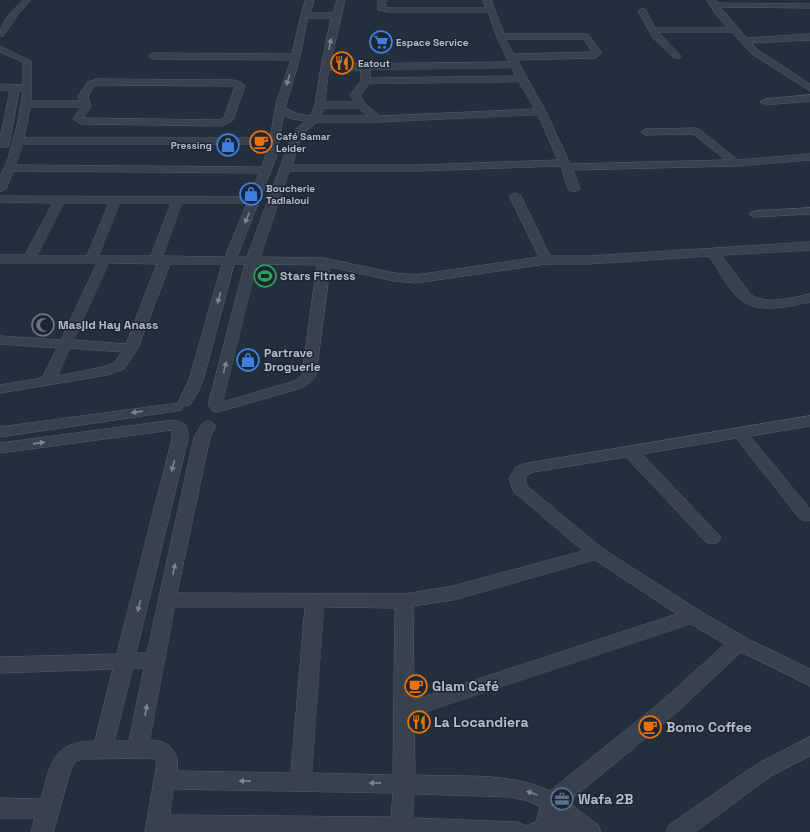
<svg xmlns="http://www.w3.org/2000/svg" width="810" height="832" font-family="'Space Grotesk',sans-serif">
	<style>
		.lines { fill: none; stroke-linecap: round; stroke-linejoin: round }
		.street-casing { stroke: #565f6c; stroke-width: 1 }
		.street { fill: #38414e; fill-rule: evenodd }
		.oneway { fill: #7c8592 }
		.labels { text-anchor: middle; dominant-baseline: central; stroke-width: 3; stroke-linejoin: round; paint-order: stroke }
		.far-poi-label { font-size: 10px; font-weight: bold; fill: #b4bcc9; stroke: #1d2633; text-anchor: start }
		.poi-label { font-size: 12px; font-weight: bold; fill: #b4bcc9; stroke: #1d2633; text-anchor: start }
		.near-poi-label { font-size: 14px; font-weight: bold; fill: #b4bcc9; stroke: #1d2633; text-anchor: start }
	</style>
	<rect width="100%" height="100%" fill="#242f3e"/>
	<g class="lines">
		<g class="street-casing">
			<path id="street" d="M23,0H31L19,13L3,36H0C0,22 13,10 23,0Z
				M306,0H314L310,13H333L337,0H345L330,64L509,62L497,37L488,12H388L378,10V0H386L385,7L388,8H486L483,0H491L504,34H588L602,53L595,58L517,60L546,112L570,164L726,160L693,134L646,135L641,132L646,129L695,128L699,129L738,160L810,154V160L736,166L573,170L580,189L574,192L568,189L561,166L420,171H289L260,257L324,258L394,273L416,275L539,257L509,196L515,193L521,196L550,256H589L810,242V250L721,255L751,295C769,305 790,298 810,294V302C789,306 758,315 740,299C727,288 719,270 709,256L589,264H546L416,283L394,281L330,267L316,375C312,381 308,385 301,388L218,412L213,411L208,405L245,264H234L204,377L198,392L190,405L183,406L181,410L176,411L0,437V427L178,403L190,377L222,264H170L138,348L124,369L107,375L0,393V385L42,378L57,348L0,344V336L61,340L97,263H0V255H25L53,203L0,202V196L250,197L259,173L13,171L6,189L0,192V177L8,159L17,126L23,91H19L9,145L8,147H0V139L10,90H0V84L23,85V62L0,52V46L31,61V101H80L78,96L88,82L97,79L233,80L241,82L245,86L233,120L222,126L81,124L73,119L81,107H30L24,138H270L277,100L291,60L152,59L148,56L152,53L292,54L301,15ZM308,18H331L321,67L315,105L311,116L298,114L285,108L300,57ZM506,39H583L593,52L514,54ZM512,68L516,76L370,78V70ZM329,70H361V81L350,95L354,102H325ZM519,82L535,109L380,116L365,104L360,95L369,84ZM98,85L233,86H235L224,118L220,120L83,118L91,106L88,96L94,86ZM324,108H358L368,116H321ZM284,115L293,119L306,121L297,128L289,143L247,257H237L276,158ZM538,115L558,160L420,165H292L299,143L305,132L317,122H378ZM23,144H269L262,167L16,165ZM64,203H109L87,256H37ZM120,203H171L151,256H99ZM182,203H247L225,257L163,256ZM109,263L157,264L126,344L74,340ZM257,264L317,265L302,374L298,379L291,382L223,402ZM70,348L122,352L114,363L103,367L58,376Z
				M707,0H715L717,3L810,4V8L720,7L747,38L810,34V40L751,43L758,50L810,84V91L752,54L732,32H658L681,56L680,58H674L653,38L638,11L642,9H645L655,28H728L717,16Z
				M810,95V101L765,105L760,102L765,99Z
				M810,208V214L755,217L751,216L749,214L751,212L755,211Z
				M810,416V426L750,436L810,509V520L806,521L800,519L736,438L642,454L718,534L721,538L718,542L712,544L706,542L626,457L533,472L527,475L525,479L527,486L603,549L700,611L746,638L810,669V686L741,652L676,713L568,802L598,825L601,832H145L157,763L154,758L82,759L75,762L71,769L53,832H31L35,818H0V798L41,799C51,764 51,742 95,741L113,669L0,673V657L117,654L172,439V430L0,453V443L174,420C187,424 188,426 188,439L136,653H147L194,437L203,423L208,421L213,423L216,426L210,437L177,593L404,594L453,586L583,551L514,492L509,479L515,468L523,464ZM595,560L677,614L414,700L413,606L453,600ZM175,607H305L291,773L177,771C180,752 169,740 150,740ZM324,607L395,608L393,775L312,773ZM691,624L725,644L662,701L550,791C511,772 458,777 415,775L414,716ZM133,668H144L129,741H115ZM174,789L393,793L391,817L170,815ZM414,794L511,797L528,801L540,807L536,822L526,826L518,822L413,818Z
				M810,737V756L771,776L695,832H666L669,825L757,764Z"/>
		</g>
		<use href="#street" class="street"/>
	</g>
	<defs><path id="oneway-solid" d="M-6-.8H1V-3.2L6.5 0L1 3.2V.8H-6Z"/></defs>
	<g class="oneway">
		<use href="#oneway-solid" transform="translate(330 44) rotate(-78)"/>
		<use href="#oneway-solid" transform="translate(288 80) rotate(107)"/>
		<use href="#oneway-solid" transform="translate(247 218) rotate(112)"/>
		<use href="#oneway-solid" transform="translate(219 298) rotate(106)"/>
		<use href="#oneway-solid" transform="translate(225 367) rotate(-76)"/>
		<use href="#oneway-solid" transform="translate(137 412) rotate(172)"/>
		<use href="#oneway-solid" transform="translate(39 443) rotate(-8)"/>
		<use href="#oneway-solid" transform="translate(173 466) rotate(104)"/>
		<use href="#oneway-solid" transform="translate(174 569) rotate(-78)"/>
		<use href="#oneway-solid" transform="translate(139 606) rotate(104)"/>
		<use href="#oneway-solid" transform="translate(146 710) rotate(-79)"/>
		<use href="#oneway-solid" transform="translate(245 781) rotate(-179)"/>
		<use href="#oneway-solid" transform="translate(375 783) rotate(-179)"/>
		<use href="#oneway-solid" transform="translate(532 793) rotate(-161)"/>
	</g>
	<defs>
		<g id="supermarket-ring" transform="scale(1.15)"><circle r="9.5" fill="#1d2633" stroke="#3f7fe0" stroke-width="1.5"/><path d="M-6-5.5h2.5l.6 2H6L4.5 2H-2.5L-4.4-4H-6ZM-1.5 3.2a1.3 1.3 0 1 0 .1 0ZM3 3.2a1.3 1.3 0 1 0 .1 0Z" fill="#3f7fe0"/></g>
		<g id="restaurant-ring" transform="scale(1.15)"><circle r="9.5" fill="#1d2633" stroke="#e8710a" stroke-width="1.5"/><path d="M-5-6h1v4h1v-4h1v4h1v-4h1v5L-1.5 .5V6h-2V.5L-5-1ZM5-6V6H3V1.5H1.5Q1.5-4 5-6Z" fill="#e8710a"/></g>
		<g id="cafe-ring" transform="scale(1.15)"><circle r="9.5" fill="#1d2633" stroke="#e8710a" stroke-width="1.5"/><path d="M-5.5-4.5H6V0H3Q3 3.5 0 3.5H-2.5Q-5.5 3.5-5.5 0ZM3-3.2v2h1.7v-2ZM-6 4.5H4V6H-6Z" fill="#e8710a"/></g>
		<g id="shop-ring" transform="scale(1.15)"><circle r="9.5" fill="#1d2633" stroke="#3f7fe0" stroke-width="1.5"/><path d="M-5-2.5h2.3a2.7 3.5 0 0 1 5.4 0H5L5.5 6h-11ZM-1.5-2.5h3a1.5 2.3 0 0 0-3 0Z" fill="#3f7fe0"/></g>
		<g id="stadium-ring" transform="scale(1.15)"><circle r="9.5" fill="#1d2633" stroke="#2e9e5b" stroke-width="1.5"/><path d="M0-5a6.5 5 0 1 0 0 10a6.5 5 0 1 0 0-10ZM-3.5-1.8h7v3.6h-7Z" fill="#2e9e5b"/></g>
		<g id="mosque-ring" transform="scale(1.15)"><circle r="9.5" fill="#1d2633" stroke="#6b7280" stroke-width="1.5"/><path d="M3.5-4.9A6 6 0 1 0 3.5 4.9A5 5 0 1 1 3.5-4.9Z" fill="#6b7280"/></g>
		<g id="office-ring" transform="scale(1.15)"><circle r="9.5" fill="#1d2633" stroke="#5c6f8a" stroke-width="1.5"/><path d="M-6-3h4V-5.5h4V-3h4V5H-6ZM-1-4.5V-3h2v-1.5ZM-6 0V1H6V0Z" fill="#5c6f8a"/></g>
	</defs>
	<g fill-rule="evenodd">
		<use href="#supermarket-ring" x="381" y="42"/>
		<use href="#restaurant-ring" x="342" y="63"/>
		<use href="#cafe-ring" x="261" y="142"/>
		<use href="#shop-ring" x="228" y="145"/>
		<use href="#shop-ring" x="251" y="194"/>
		<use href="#stadium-ring" x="265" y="276"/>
		<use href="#mosque-ring" x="43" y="325"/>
		<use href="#shop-ring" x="248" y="360"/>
		<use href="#cafe-ring" x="416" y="686"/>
		<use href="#restaurant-ring" x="419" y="722"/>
		<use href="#cafe-ring" x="650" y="727"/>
		<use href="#office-ring" x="562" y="799"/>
	</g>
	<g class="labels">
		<g class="far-poi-label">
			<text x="396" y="42">Espace Service</text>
			<text x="358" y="63">Eatout</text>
			<text x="276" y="136">Café Samar<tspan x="276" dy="12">Leider</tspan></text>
			<text x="212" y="145" text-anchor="end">Pressing</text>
			<text x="266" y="188">Boucherie<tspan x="266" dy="12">Tadlaloui</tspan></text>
		</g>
		<g class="poi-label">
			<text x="280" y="276">Stars Fitness</text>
			<text x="58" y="325">Masjid Hay Anass</text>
			<text x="264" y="353">Partrave<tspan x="264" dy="14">Droguerie</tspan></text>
		</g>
		<g class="near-poi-label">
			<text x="432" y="686">Glam Café</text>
			<text x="434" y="722">La Locandiera</text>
			<text x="666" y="727">Bomo Coffee</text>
			<text x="578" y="799">Wafa 2B</text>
		</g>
	</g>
</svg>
